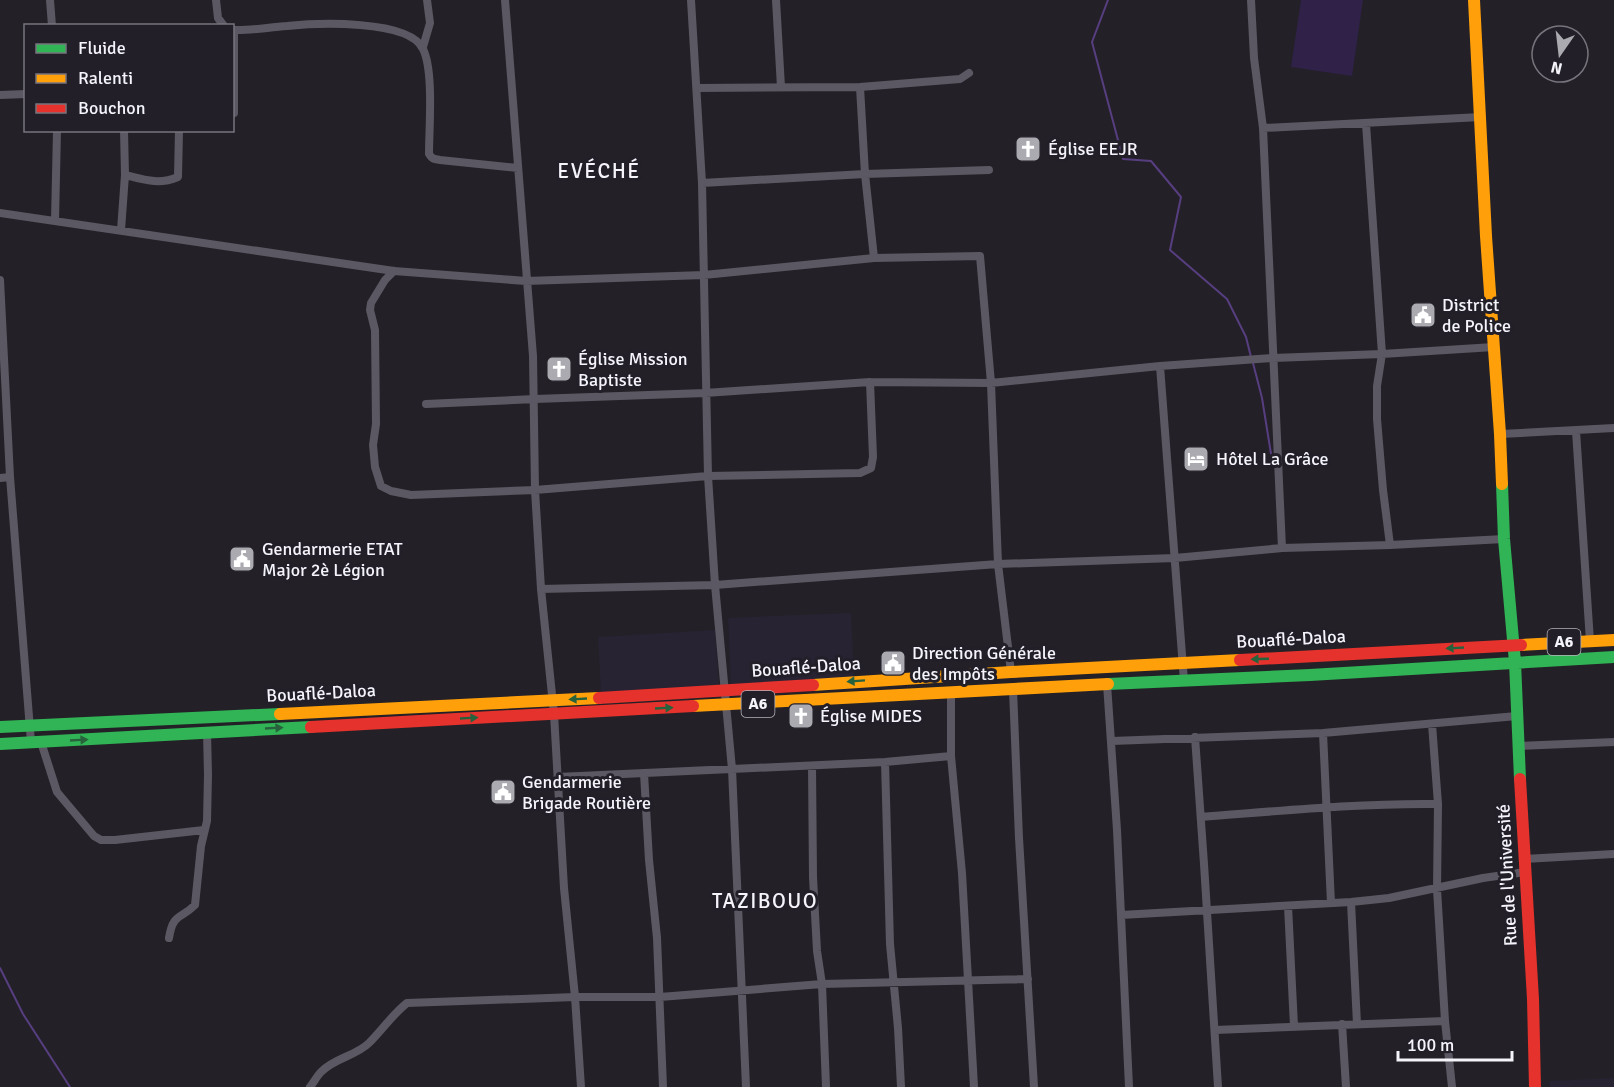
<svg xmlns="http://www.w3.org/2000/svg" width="1614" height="1087" font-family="Signika,sans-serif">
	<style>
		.built { fill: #272332 }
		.green { fill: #2f2148 }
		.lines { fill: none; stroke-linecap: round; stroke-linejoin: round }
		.stream { stroke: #573e80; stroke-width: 2 }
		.street { stroke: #5c5863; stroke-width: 8 }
		.fast { stroke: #30b455; stroke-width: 12 }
		.slow { stroke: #ff9f0a; stroke-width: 12 }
		.jam { stroke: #e5322d; stroke-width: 12 }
		.oneway { fill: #28623d }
		.labels { text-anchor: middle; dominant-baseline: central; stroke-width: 6; stroke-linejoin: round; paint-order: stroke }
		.shield { fill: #221f29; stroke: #b6b4bc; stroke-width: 1.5 }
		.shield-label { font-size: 16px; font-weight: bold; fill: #f6f4fb }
		.poi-label { font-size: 18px; fill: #f6f4fb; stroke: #221f29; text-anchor: start }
		.street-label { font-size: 18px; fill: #f6f4fb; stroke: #221f29 }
		.quarter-label { font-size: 21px; letter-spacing: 1.5px; fill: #f6f4fb; stroke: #221f29 }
	</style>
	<rect width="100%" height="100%" fill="#232127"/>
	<path class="built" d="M851,613L854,679L731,685L728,618Z
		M715,630L719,688L601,694L598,637Z
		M1614,1078V1087H1550V1081Z"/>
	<path class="green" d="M1301,0H1363L1352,76L1291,67Z"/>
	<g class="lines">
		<path class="stream" d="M1108,0L1092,42L1123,159L1151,161L1181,197L1170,250L1227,299L1246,337L1251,357
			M1253,363L1262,398L1272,460
			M0,968L23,1014L70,1087"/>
		<path class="street" d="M50,0L52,26
			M216,0L218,18L224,26
			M505,0L533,356L535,490L541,589L554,714L564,888L575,997L581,1087
			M691,0L702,183L708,476L715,585L732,769L746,1087
			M776,0L781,87
			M1251,0L1254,58L1263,128L1282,548
			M232,30C251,31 269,27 287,26C316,23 409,19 423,49C434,71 429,128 429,154C432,159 434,159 440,160L518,168
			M423,47L430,23L427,0
			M860,87L865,174L874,258
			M697,88L860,87L960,79L969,73
			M0,95L26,94
			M234,113V31
			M1366,124L1382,354L1377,386V419L1383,490L1390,545
			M1263,128L1481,117
			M124,130L125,175C145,180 159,185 178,177L179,130
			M702,183L865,174L989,170
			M0,213L394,271L526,281L704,275L874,258L980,256L991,383L998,564L1011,672
			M55,221L57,130
			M121,230L125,175
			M394,271L385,280L371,303L370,310L375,330L376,424L373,445L375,467L381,486L391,491L411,495L535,490L708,476L860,473L871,468L873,457L870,382
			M0,280L10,477L31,742
			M1160,366L1184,681
			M426,404L535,399L705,393L870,382L991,383L1160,366L1273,358L1382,354L1494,347
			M1576,431L1590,641
			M1500,434L1614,428
			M0,478L10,477
			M541,589L715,585L998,564L1175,558L1282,548L1390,545L1504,539
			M1107,684L1117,830L1129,1087
			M1013,690L1019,838L1034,1087
			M951,693V756L962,873L974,1087
			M1432,724L1438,804L1437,889L1445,1021L1452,1087
			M1323,733L1331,903
			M1195,737L1204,864L1218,1087
			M1112,741L1323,733L1517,716
			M41,742L57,792L94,836L101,840H115L204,830
			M1519,746L1614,742
			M885,762L890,944L898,1028L901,1087
			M812,766L813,877L817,951L822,984L826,1087
			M644,773L649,860L657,938L663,1087
			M558,777L885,762L951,756
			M1201,817C1280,811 1358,803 1438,804
			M1524,859L1614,854
			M1351,902L1357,1024
			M1288,906L1294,1026
			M1121,915L1351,902L1389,898L1483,878L1525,872
			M169,938C173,913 180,920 195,905L201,846L207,821L208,775L207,732
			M1342,1024L1346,1087
			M1215,1030L1445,1021
			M310,1087C314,1082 317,1076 321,1072C334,1058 356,1056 369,1043C382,1030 393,1014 407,1003L575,997H660L822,984L1028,979"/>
		<path class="fast" d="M1502,484L1504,539L1515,662L1520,779
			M1108,684L1310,675L1614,657
			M0,727L280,714
			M0,744L311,727"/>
		<path class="slow" d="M1474,0L1486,236L1500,434L1502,484
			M1521,645L1614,640
			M813,685L1011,672L1240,660
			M693,706L1108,684
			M280,714L599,698"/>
		<path class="jam" d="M1240,660L1521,645
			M599,698L813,685
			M311,727L693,706
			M1520,779L1533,999L1535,1087"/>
	</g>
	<defs><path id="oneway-solid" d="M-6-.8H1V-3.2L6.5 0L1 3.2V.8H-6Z" transform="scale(1.5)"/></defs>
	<g class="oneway">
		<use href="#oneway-solid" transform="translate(1455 648) rotate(177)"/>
		<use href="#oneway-solid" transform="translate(1260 659) rotate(178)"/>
		<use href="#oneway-solid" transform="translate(856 681) rotate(176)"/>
		<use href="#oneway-solid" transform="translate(578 699) rotate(177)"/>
		<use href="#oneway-solid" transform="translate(664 708) rotate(-3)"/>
		<use href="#oneway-solid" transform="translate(469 718) rotate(-3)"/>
		<use href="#oneway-solid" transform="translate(274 728) rotate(-3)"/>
		<use href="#oneway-solid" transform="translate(79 740) rotate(-3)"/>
	</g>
	<defs>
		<g id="church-square" transform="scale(1.35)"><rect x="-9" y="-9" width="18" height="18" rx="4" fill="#acaab1" stroke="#221f29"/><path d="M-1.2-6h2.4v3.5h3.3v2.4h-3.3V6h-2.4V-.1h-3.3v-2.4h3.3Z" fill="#fff"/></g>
		<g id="civic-square" transform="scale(1.35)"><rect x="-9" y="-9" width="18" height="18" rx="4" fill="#acaab1" stroke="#221f29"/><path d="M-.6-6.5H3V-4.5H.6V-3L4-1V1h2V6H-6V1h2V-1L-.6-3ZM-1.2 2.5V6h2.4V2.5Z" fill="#fff"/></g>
		<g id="hotel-square" transform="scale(1.35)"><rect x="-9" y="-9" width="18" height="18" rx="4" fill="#acaab1" stroke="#221f29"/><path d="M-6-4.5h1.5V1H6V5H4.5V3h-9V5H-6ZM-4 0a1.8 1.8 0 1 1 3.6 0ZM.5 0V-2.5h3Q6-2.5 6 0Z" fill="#fff"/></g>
	</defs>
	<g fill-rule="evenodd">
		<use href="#church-square" x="1028" y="149"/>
		<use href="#civic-square" x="1423" y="315"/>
		<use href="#church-square" x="559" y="369"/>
		<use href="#hotel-square" x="1196" y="459"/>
		<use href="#civic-square" x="242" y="559"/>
		<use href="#civic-square" x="893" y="663"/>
		<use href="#church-square" x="801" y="716"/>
		<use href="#civic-square" x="503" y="792"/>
	</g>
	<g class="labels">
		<g class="shield">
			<rect x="1547.5" y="629" width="33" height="26" rx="4.5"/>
			<rect x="741.5" y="691" width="33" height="26" rx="4.5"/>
		</g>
		<g class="shield-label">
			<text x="1564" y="642">A6</text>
			<text x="758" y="704">A6</text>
		</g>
		<g class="poi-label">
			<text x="1048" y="149">Église EEJR</text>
			<text x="1442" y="305">District<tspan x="1442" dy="21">de Police</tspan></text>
			<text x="578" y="359">Église Mission<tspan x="578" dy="21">Baptiste</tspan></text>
			<text x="1216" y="459">Hôtel La Grâce</text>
			<text x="262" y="549">Gendarmerie ETAT<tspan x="262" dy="21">Major 2è Légion</tspan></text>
			<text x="912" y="653">Direction Générale<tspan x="912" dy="21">des Impôts</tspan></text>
			<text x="820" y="716">Église MIDES</text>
			<text x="522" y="782">Gendarmerie<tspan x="522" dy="21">Brigade Routière</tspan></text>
		</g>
		<g class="street-label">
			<text transform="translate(1291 639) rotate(-3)">Bouaflé-Daloa</text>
			<text transform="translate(806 667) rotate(-4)">Bouaflé-Daloa</text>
			<text transform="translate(321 693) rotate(-3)">Bouaflé-Daloa</text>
			<text transform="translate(1507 875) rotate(-93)">Rue de l'Université</text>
		</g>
		<g class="quarter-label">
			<text x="599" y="171">EVÉCHÉ</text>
			<text x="765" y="901">TAZIBOUO</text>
		</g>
	</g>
	<rect x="24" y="24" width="210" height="108" fill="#221f29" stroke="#77747d" stroke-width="1.5"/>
	<rect x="36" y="44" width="30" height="9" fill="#30b455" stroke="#77747d" stroke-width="1.5"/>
	<text x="78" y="54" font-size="18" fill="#f6f4fb">Fluide</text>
	<rect x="36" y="74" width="30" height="9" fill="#ff9f0a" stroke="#77747d" stroke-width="1.5"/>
	<text x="78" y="84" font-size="18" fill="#f6f4fb">Ralenti</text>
	<rect x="36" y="104" width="30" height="9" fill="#e5322d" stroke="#77747d" stroke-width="1.5"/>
	<text x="78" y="114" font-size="18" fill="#f6f4fb">Bouchon</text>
	<g transform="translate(1560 54) rotate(194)"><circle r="28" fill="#221f29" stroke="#77747d" stroke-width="1.5"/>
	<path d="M0-4.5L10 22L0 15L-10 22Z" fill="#acaab1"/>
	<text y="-9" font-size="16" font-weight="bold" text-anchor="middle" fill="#f6f4fb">N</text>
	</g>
	<path d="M1398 1051v9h114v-9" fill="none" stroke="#f6f4fb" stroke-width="3"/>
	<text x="1407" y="1051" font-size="18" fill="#f6f4fb" stroke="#221f29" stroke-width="4.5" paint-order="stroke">100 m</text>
</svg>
